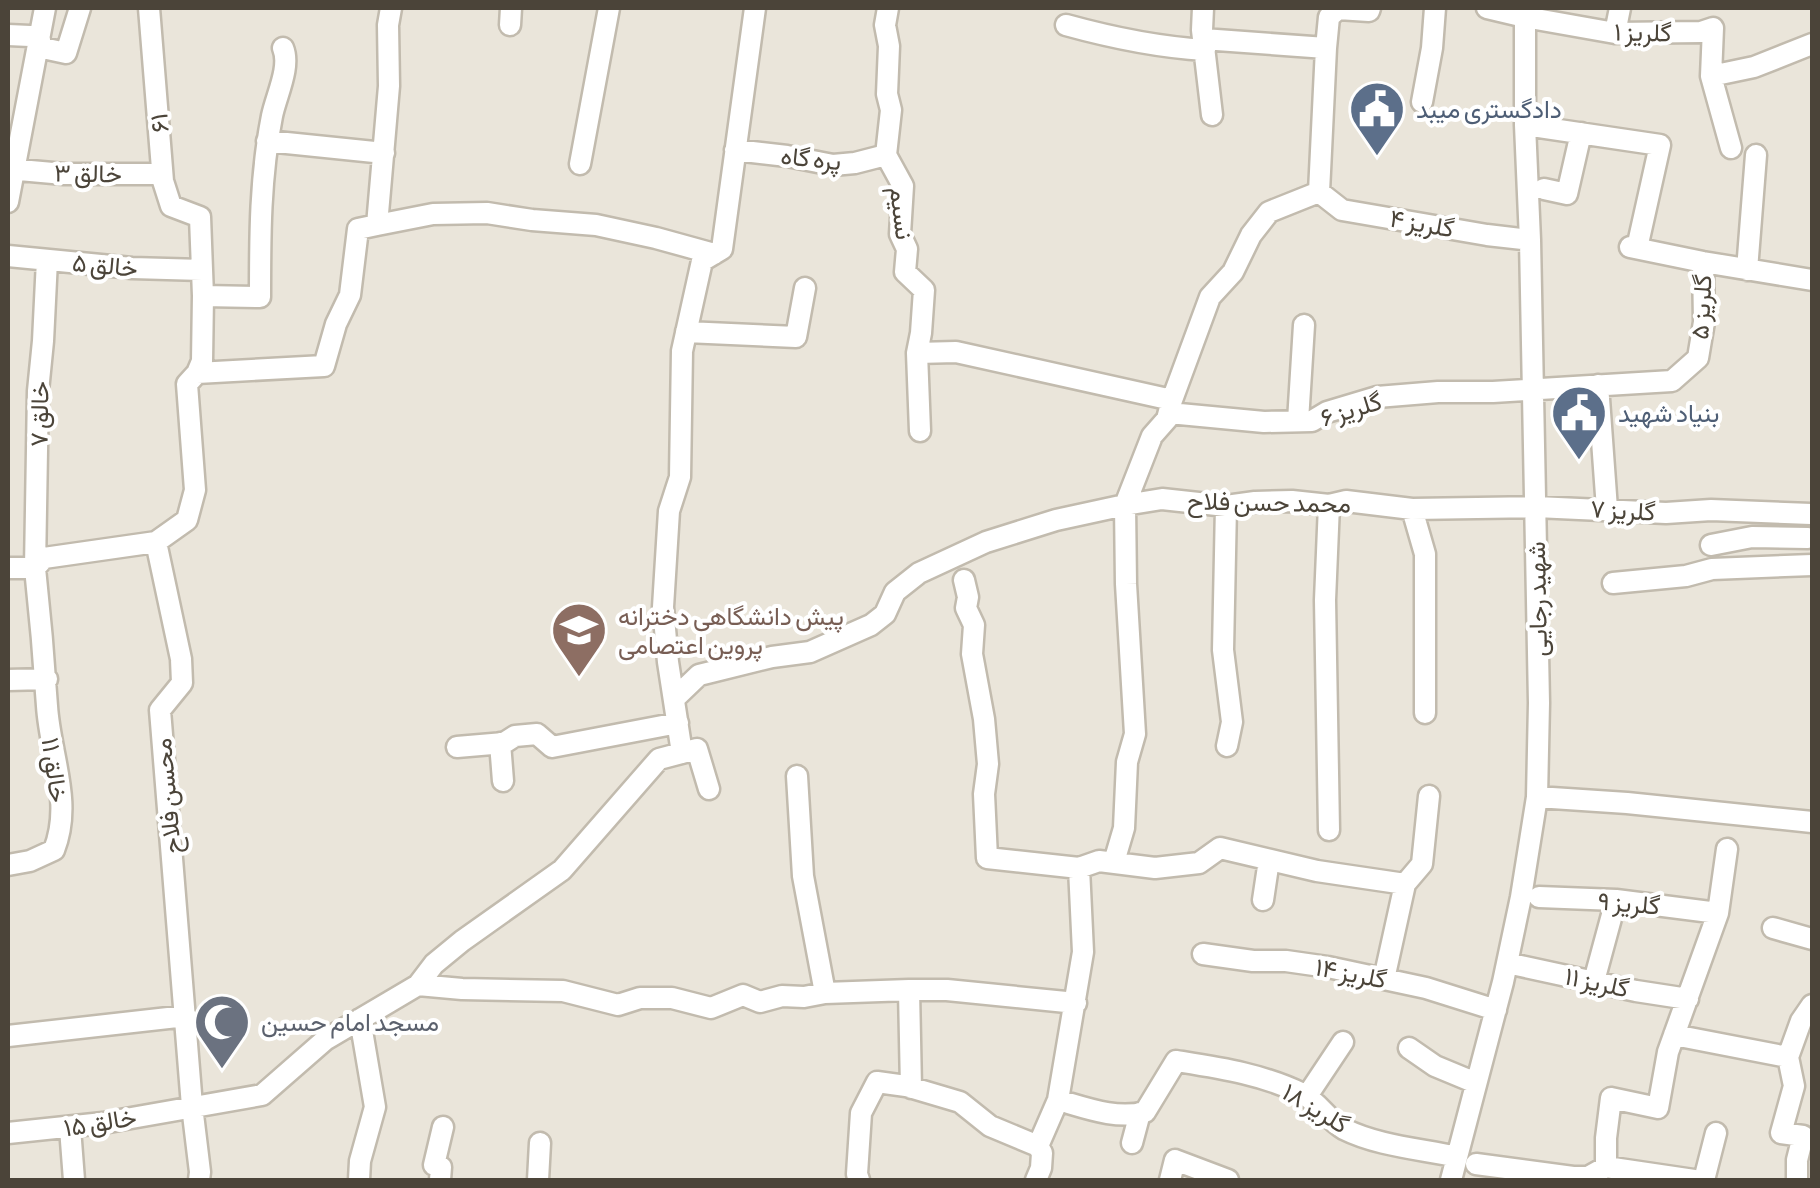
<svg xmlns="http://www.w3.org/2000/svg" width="1820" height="1188" font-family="'Asap Condensed',Vazirmatn,sans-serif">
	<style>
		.residential { fill: #eae5da }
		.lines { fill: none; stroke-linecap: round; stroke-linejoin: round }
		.minor-casing { stroke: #c2bbae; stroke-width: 25 }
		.minor { stroke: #fff; stroke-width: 20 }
		.labels { text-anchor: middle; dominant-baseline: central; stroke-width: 8; stroke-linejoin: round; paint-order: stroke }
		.street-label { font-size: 25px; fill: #4b4439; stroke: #fff }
		.service-label { font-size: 25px; fill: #4e5e75; stroke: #fff; text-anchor: start }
		.education-label { font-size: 25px; fill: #785e54; stroke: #fff; text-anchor: start }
		.worship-label { font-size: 25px; fill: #5b616d; stroke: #fff; text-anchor: start }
	</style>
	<rect width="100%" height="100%" fill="#f6f3ec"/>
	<path class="residential" d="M8,8H1812V1180H8Z"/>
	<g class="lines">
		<g class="minor-casing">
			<path id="minor" d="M149,8L163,181L171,206L200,217L203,296L202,361L197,373L187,384L195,490L187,520L156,542L181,659L182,683L160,710L192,1106L200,1172L199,1180
				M888,8L885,25L889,46L887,94L891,110L886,155L903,186L900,234L907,249L905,272L924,290L921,333L917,353
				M1203,8L1202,30L1212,115
				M1487,8L1525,17L1615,33L1701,32L1713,28L1711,76L1731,148
				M510,25L511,8
				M1066,25C1113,38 1157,47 1205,50
				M1615,33L1620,8
				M8,35L30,36L40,40
				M1203,39L1326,48L1329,17L1338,9L1369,11L1370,8
				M38,47L66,53L80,8
				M1711,76L1754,67L1812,44
				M1422,102L1432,48L1435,8
				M1525,125L1660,145L1637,248
				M267,141L384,153
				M735,150L787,156L833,165L855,163L886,155
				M580,164L609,8
				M8,169L64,174H162
				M1544,189L1567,194L1581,133
				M1319,192L1342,210L1487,235L1530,240
				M1319,192L1326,48
				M8,202L45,8
				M377,225L433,214L487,213L532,220L596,225L656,238L714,254
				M1630,247L1703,262L1812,280
				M8,256L132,268L202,270
				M1747,270L1756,155
				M203,296L260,297C260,236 260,177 272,116C276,96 291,67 283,48
				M686,332L796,337L805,288
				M197,373L324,366L336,324L350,295L358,229L377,225L389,86L388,25L391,8
				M1598,385L1607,509
				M1172,400L1210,297L1233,272L1251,235L1269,212L1319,192
				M1169,413L1264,422L1312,421L1327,412L1377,397L1438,392H1493L1672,381L1698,358L1704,322L1703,262
				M1298,421L1304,325
				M920,431L917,353L956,352L1172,400L1167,419L1152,436L1125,505L1126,584L1135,734L1127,762L1124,828L1114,862
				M1226,506L1223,650L1232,722L1227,746
				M1412,509L1425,554V713
				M1711,545L1752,537L1808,538
				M8,568H35L38,391L43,341L47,260
				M964,580L968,597L966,608L974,625L972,654L984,719L988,764L984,794L987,858L1079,868L1099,861L1155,868L1199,863L1220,848L1317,871L1405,884
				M1613,583L1686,576L1712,569L1812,565
				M8,680L47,679
				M675,698L699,675L772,657L810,652L871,625L885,614L895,592L919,573L986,542L1056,520L1125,505L1162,499L1226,506L1255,502L1292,501L1329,505L1346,501L1412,509L1536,507L1666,513L1711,510L1811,514
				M500,743L503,781
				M457,747L504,743L515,736L537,734L552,747L678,723
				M682,753L668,662L663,607L669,511L680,477L682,351L702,261L722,249L755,8
				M797,776L803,876L825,993L909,990
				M1537,797L1627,803L1812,822
				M1329,830L1325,600L1329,505
				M8,865L30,861L54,850C73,802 50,755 47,706C44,660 40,614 35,568L44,558L156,542
				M1539,897L1616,900L1718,913
				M1263,900L1269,860
				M1773,928L1812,939
				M1203,954L1253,961H1286L1328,967L1426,988L1496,1010
				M1507,963L1636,991L1688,999
				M1384,979L1405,884L1422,864L1429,796
				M1594,981L1616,900
				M418,985L462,989L563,991L618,1005L640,998H672L711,1008L743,995L760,1002L782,996L804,997L825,993
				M1674,1035L1788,1057
				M8,1036L186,1016
				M1409,1048L1435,1066L1476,1083
				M911,1088L909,990H947L1076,1003
				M1307,1096L1343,1042
				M1058,1100L1083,952L1079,868
				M70,1128L74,1180
				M8,1133L103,1123L262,1095L325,1040L418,985L434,964L462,941L562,870L659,759L697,749L709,789
				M1132,1143L1140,1113
				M1038,1146L1058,1100C1086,1108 1117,1120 1145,1112L1176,1061C1220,1068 1262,1074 1303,1094C1318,1102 1328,1120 1344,1129C1378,1146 1421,1149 1457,1157
				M1476,1164L1573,1177H1588L1606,1167
				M359,1180L360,1161L375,1107L360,1019
				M440,1180L441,1167L434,1165L443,1127
				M538,1180L540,1143
				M859,1180L857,1174L861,1113L877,1082L906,1086L960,1102L990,1126L1038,1146L1042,1153L1041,1168L1036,1180
				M1170,1180L1175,1160L1228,1180
				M1451,1180L1503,982L1521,897L1537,797L1539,703L1530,240L1525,125V8
				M1694,1180L1606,1167V1138L1611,1098L1658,1108L1668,1052L1718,913L1727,849
				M1704,1180L1716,1133
				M1797,1180V1160L1803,1136L1781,1133L1794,1086L1788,1057L1801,1021L1812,1005"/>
		</g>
		<use href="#minor" class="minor"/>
	</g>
	<defs>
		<g id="civic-pin" transform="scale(2.875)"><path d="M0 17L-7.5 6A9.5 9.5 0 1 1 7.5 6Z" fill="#5c6f8a" stroke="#fff"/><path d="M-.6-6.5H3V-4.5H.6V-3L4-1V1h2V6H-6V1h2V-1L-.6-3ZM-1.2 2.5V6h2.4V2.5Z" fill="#fff"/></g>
		<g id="school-pin" transform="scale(2.875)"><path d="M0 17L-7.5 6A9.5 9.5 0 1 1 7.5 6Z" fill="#8d6e63" stroke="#fff"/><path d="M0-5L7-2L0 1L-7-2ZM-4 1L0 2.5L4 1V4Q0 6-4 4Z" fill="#fff"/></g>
		<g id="mosque-pin" transform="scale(2.875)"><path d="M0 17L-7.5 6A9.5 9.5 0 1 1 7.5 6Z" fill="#6b7280" stroke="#fff"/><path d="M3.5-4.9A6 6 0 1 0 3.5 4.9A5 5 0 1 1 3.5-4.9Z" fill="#fff"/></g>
	</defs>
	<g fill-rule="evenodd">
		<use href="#civic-pin" x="1377" y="109"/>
		<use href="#civic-pin" x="1579" y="413"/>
		<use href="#school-pin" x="579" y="630"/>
		<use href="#mosque-pin" x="222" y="1022"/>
	</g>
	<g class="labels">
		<g class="street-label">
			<text transform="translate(1643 32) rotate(1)">گلریز ۱</text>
			<text transform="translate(159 123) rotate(-94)">۶۱</text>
			<text transform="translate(811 158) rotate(6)">پره گاه</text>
			<text transform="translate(88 173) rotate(1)">خالق ۳</text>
			<text transform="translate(902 213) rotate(83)">نسیم</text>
			<text transform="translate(1422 223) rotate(10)">گلریز ۴</text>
			<text transform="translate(105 265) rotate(5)">خالق ۵</text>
			<text transform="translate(1701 307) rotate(-87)">گلریز ۵</text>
			<text transform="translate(1351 409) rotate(-17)">گلریز ۶</text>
			<text transform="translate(39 414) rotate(-89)">خالق ۷</text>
			<text transform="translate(1269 502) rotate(1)">محمد حسن فلاح</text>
			<text transform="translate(1623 510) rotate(3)">گلریز ۷</text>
			<text transform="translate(1537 599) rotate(-91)">شهید رجایی</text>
			<text transform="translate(55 770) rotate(82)">خالق ۱۱</text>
			<text transform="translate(167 796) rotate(-95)">محسن فلاح</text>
			<text transform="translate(1629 903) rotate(5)">گلریز ۹</text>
			<text transform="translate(1351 973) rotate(11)">گلریز ۱۴</text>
			<text transform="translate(1597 982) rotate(12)">گلریز ۱۱</text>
			<text transform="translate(1316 1108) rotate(31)">گلریز ۱۸</text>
			<text transform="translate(100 1122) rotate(-9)">خالق ۱۵</text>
		</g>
		<g class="service-label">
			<text x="1416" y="109">دادگستری میبد</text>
			<text x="1618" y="413">بنیاد شهید</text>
		</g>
		<g class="education-label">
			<text x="618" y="616">پیش دانشگاهی دخترانه<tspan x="618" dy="29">پروین اعتصامی</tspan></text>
		</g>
		<g class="worship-label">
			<text x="261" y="1022">مسجد امام حسین</text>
		</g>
	</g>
	<rect width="1820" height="1188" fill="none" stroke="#4b4439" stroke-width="20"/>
</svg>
